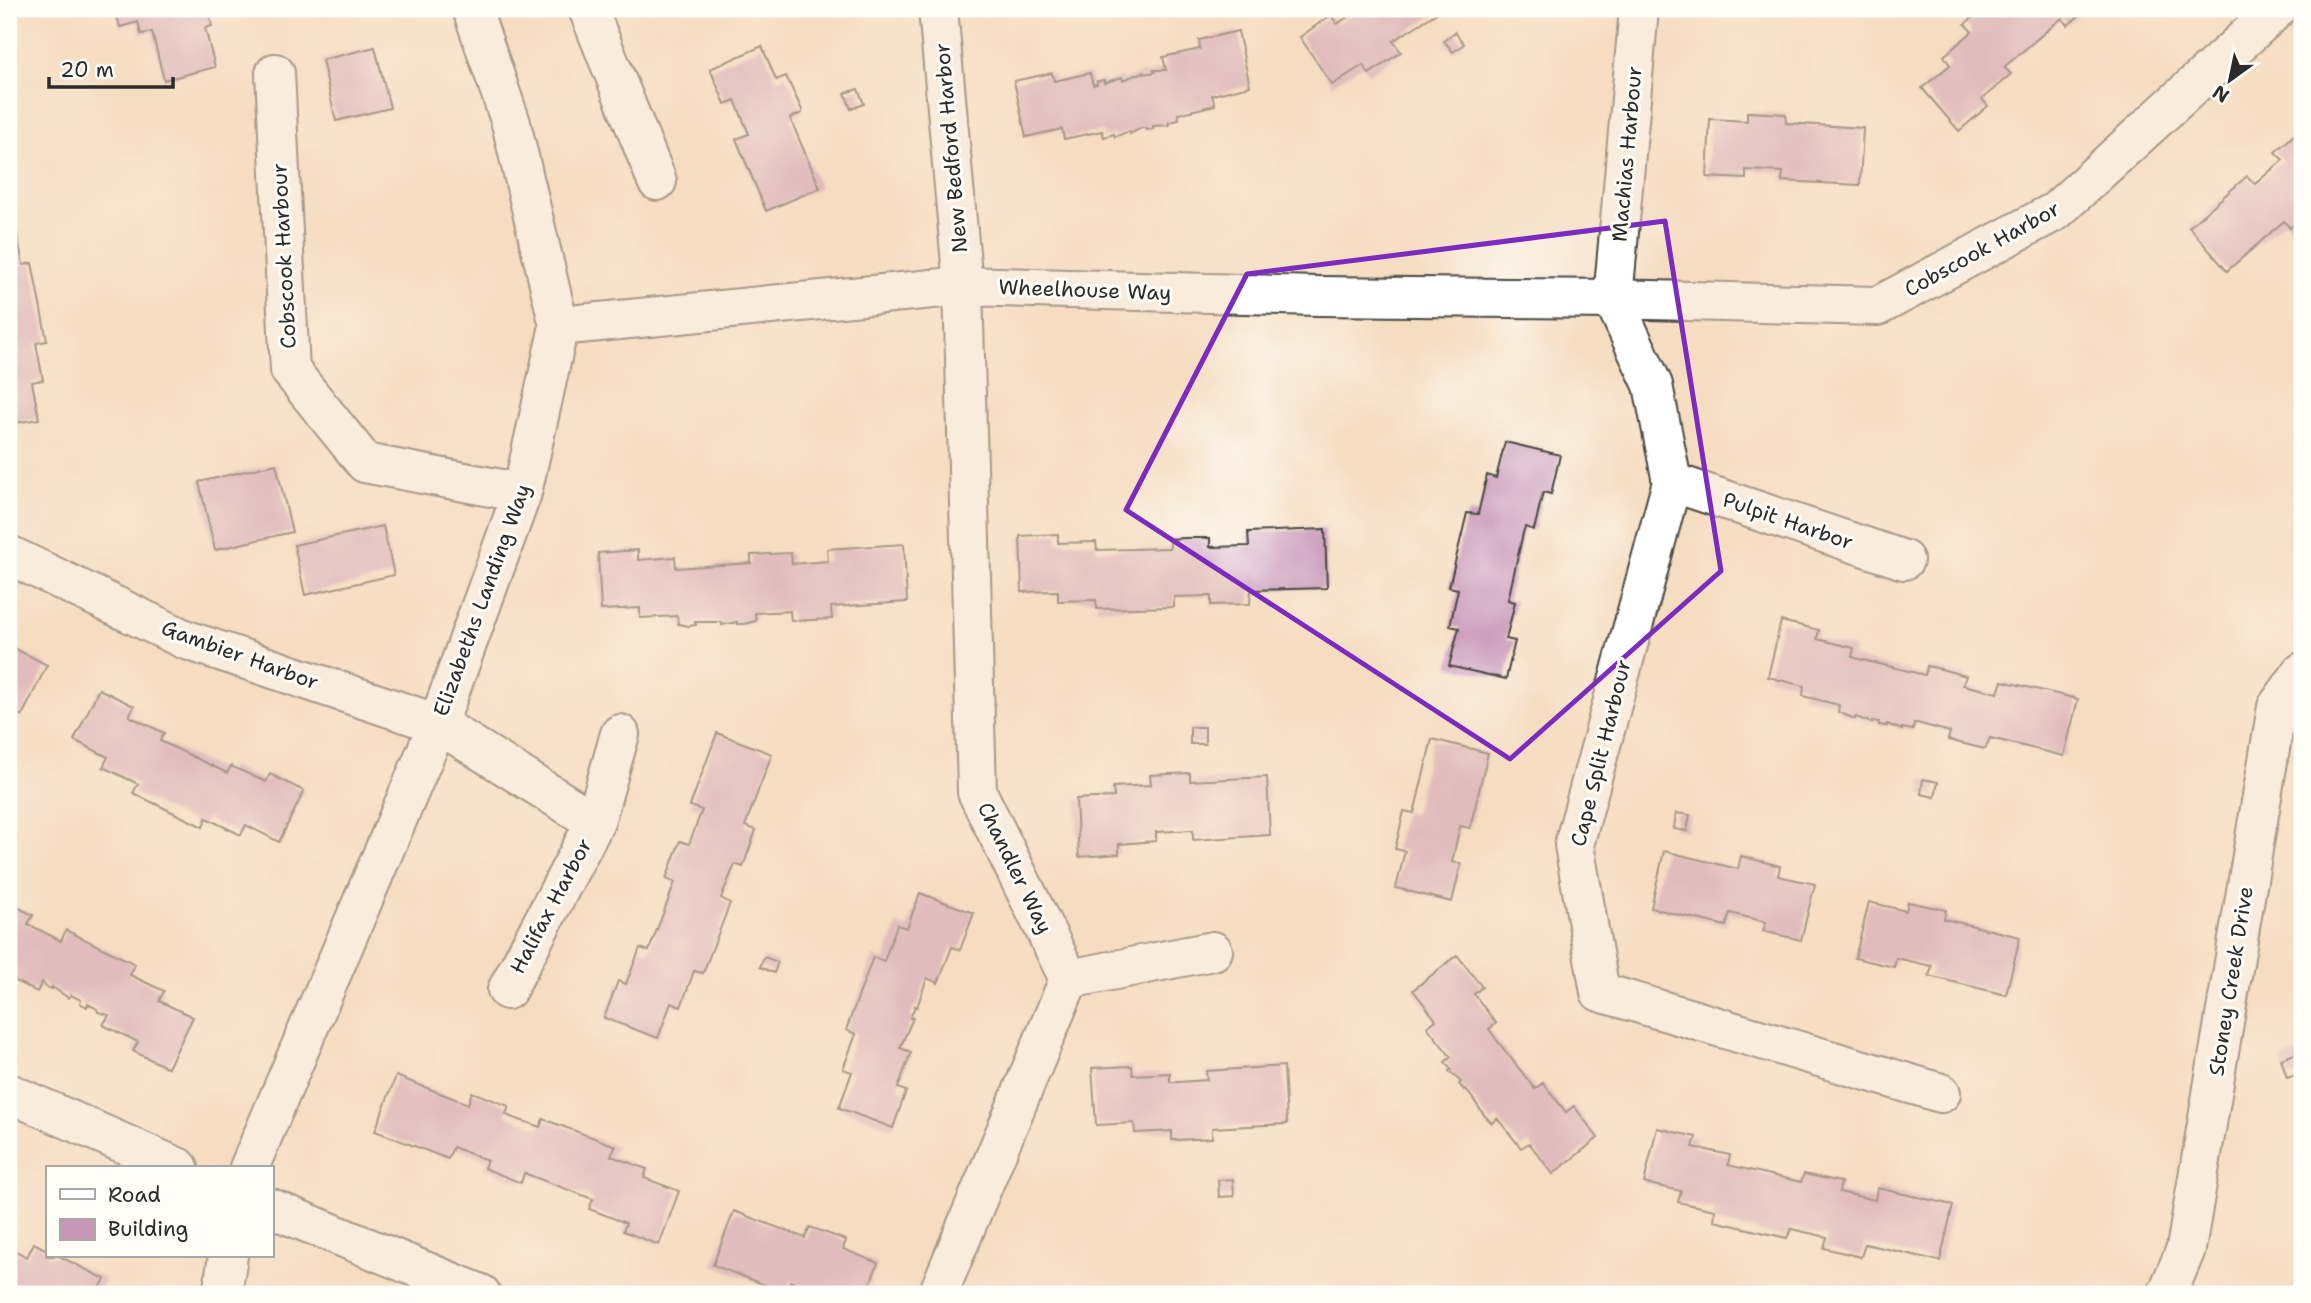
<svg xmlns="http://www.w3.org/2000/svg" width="2311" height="1303" font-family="'Shantell Sans',sans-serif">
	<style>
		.building { fill: #c895b7 }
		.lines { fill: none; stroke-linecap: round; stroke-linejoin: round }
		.street-casing { stroke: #494642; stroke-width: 42 }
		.street { stroke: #fff; stroke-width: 38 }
		.marked { fill: none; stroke: #7b2cbf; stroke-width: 5; stroke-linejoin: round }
		.labels { text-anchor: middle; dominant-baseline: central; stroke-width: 6; stroke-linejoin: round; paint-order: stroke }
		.street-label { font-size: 21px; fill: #2b2b2b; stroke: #fdfcf7 }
	</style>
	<rect width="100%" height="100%" fill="#fdfcf7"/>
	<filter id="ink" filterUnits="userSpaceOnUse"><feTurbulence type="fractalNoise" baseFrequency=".0143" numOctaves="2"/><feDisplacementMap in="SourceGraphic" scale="14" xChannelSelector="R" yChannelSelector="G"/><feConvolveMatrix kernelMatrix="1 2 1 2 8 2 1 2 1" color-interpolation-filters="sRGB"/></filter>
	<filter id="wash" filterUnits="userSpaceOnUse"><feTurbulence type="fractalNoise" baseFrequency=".00686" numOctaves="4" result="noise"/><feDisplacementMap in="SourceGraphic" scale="28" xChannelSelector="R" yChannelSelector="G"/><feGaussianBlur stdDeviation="1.57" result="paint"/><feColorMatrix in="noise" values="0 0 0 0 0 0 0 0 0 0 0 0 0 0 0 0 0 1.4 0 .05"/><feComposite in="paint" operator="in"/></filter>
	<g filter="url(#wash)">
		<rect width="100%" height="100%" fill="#f5ddc1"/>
		<g id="blocks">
			<path class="building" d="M115,9H201L202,15L209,13L212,26L205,28L215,67L164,80L152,32L141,34L138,22L120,27Z
				M1360,9H1443L1393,41L1401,52L1369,74L1363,65L1332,85L1300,37L1331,15L1337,24Z
				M1982,9H2087L2068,25L2062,18L2004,67L2011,74L1982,99L1988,106L1959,131L1922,88L1950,65L1944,56L1972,32L1965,24Z
				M1238,31L1250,86L1212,95L1215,105L1178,114L1179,120L1169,122V125L1153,126V129L1146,130V128H1141L1130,134L1129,131L1115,137L1114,134L1104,137L1102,131L1064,139L1062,129L1026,137L1014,81L1052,73L1054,81L1090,73L1093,85L1097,84V81L1104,80V83L1122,77L1123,80L1143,72L1144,74L1155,72L1154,70H1166L1163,57L1200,49L1199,40Z
				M1455,32L1464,44L1453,52L1444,41Z
				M762,46L776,80L786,76L802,110V113L790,118L820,188L766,211L736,139L749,134L735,100L725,104L710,69Z
				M375,47L390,108L336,121L322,60Z
				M858,89L864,104L851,109L845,93Z
				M1747,112L1786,114V123L1863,128L1860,185L1782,181L1783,172L1746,170V179L1707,177L1710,119L1747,121Z
				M2302,128V218L2290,228L2284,221L2227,271L2189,227L2247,176L2255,184L2283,160L2275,152Z
				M16,228L23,265L32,263L47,341L36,343L43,380L32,382L39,419L9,424V229Z
				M1505,442L1560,455L1551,494L1543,492L1534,530L1525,527L1523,533L1508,600L1515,602L1506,639L1515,641L1506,679L1449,666L1459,628L1450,626L1458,589L1449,587L1467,513L1478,514L1487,475L1496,478Z
				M276,464L292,532L215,550L199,482Z
				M383,526L394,575L305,595L294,545Z
				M1325,529L1327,588L1251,590L1250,604L1211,605V596L1174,597V607L1097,609L1096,600L1058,601V591L1022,592L1020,536L1058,534V543L1096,542L1097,550L1170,548V539L1185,538H1210V547L1249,546L1248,532Z
				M904,544L907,602L831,607L832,619L791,621L790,611L755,613L756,621L744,624H737V622L722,625L721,622H695L696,625L689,626L678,624L677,616L640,618V608L601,610L598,553L638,550V560L675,557L676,568L751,563V555L791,553L792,564L828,561L827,549Z
				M1781,621L1819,630L1817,639L1854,648L1852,657L1859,659L1925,675L1927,666L1941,669L1966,676L1963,685L1998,693L2002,681L2078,699L2064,756L1990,738L1985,749L1948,740L1950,732L1917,723H1914L1913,730L1902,728V730L1887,724V726L1879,725V722L1872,721V723L1856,717L1855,719L1838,712L1839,705L1803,696L1804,686L1768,677Z
				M12,647L47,665L22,716L9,709V654Z
				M99,689L134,706L129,716L164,733L160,741L227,773L231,766L266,782L270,774L304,791L279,842L246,825L241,835L206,818L203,827L133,793L138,784L103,767L108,757L74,740Z
				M1190,727H1205V744H1190Z
				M717,733L772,754L745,826L756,830L743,867L735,864L721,898L730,903L703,973L694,971L681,1007L671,1003L658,1038L604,1018L618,981L626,984L640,948L649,951L653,940L675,882L666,879L680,841L689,844L702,810L690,806Z
				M1432,739L1488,753L1470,828L1460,826L1452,862L1461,864L1452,902L1396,888L1405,851L1395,849L1396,845L1404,811L1414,813Z
				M1190,773V781L1267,777L1270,835L1193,840V830L1156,832V841L1119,844V854L1079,857L1076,799L1114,797L1113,787L1151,785L1150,775Z
				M1923,779L1938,782L1935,797L1921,794Z
				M1676,813L1690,815L1687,831L1674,829Z
				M1664,851L1738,869L1741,856L1780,866L1778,876L1815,884L1801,940L1763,931L1766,922L1730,913L1726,926L1651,908Z
				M920,893L974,913L960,950L952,947L938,983L927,978L917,1007L915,1006L910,1018H913L900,1048L911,1052L898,1088L906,1091L893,1128L839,1108L852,1072L843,1069L856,1034L846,1030L873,957L884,961L897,925L907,928Z
				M1869,902L1906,911L1908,902L1946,910L1944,919L2020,937L2006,995L1929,976L1932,966L1896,958L1894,967L1855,958Z
				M9,903L33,915L28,924L61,941L66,930L135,964L130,975L164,991L159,1001L193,1017L168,1068L133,1051L138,1042L103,1025L109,1015L98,1012L97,1009L88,1004L87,1007L80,1003L81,1000L71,995L69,998L52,987V989L46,987L42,982L37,992L9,978Z
				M1457,955L1482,987L1474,994L1496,1023L1489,1029L1496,1039L1535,1089L1543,1083L1566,1112L1574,1106L1598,1138L1553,1174L1529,1143L1521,1148L1497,1118L1492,1123L1485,1116L1466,1089L1464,1090L1459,1084L1461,1082L1449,1071L1451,1070L1445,1062L1451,1057L1427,1027L1436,1020L1413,990Z
				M764,957L778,962L774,973L760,967Z
				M2300,1052L2302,1073L2287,1078L2281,1059Z
				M1132,1066L1133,1075L1170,1073V1082H1178L1207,1080L1206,1071L1284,1066L1287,1124L1212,1128V1138L1177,1140H1172V1131L1135,1133L1134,1123L1096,1125L1092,1068Z
				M396,1076L468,1104L472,1092L509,1106L506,1114L511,1117L540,1127L543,1119L616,1146L611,1156L647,1169L644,1178L679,1191L659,1245L623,1231L626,1223L589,1209L593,1199L524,1173L521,1183L484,1168L487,1160L453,1147L448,1159L375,1131Z
				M1657,1128L1696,1137L1693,1147L1730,1155L1728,1165L1801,1182L1804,1174L1841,1182L1839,1192L1875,1200L1877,1188L1953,1205L1940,1261L1865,1244L1861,1257L1824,1248L1827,1237L1791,1229L1787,1238L1714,1221L1715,1210L1678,1202L1681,1191L1644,1183Z
				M1233,1179L1234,1196L1219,1197L1218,1180Z
				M734,1211L805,1238L810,1227L846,1240L843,1249L878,1263L866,1294H825L790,1281L786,1293L713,1265Z
				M34,1243L47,1250V1256H59L105,1279L97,1294H9V1247L27,1257Z"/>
		</g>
	</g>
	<g filter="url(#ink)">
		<use href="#blocks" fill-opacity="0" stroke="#494642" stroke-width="2"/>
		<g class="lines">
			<g class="street-casing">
				<path id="street" d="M588,9L657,181
					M938,9L963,286L977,792L1069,979L938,1294
					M275,73L290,370L365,463L522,493
					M1613,299L1653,385L1672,482L1574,845L1600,992L1941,1093
					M1613,299L1639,9
					M559,326L963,286L1318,296L1613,299L1878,306L2056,211L2277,9
					M1672,482L1904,560
					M9,555L184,639L438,724L595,822
					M1069,979L1213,951
					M507,990L595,822L620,734
					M9,1093L179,1168
					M249,1168L438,724L522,493L559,326L511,123L472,9
					M271,1208L481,1294
					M222,1294L228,1256
					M2167,1294L2186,1249L2277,707L2302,672"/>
			</g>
			<use href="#street" class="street"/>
		</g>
	</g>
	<path d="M0 0H2311V1303H0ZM1665,221L1721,571L1510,759L1126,510L1247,274Z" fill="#f5ddc1" fill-opacity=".55" fill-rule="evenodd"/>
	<path class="marked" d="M1665,221L1721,571L1510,759L1126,510L1247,274Z"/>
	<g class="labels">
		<g class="street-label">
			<text transform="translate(951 148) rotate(-95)">New Bedford Harbor</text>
			<text transform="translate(1627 154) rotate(-85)">Machias Harbour</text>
			<text transform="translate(1982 249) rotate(-29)">Cobscook Harbor</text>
			<text transform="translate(284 256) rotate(-93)">Cobscook Harbour</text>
			<text transform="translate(1085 290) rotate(2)">Wheelhouse Way</text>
			<text transform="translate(1788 521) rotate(19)">Pulpit Harbor</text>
			<text transform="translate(482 600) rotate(-70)">Elizabeths Landing Way</text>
			<text transform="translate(240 655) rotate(20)">Gambier Harbor</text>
			<text transform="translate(1601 753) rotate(-76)">Cape Split Harbour</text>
			<text transform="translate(1015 868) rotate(64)">Chandler Way</text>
			<text transform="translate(551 906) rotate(-62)">Halifax Harbor</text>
			<text transform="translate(2231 981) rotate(-81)">Stoney Creek Drive</text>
		</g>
	</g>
	<rect width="2311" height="1303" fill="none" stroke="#fdfcf7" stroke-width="35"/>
	<rect x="46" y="1166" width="228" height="91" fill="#fdfcf7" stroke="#a9a8a5" stroke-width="2"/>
	<rect x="60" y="1189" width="35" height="10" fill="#ffffff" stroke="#a9a8a5" stroke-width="2"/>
	<text x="108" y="1202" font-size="21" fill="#2b2b2b">Road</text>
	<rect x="60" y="1219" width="35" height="21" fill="#c895b7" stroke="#a9a8a5" stroke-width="2"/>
	<text x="108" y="1236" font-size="21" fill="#2b2b2b">Building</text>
	<g transform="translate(2230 80) rotate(213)" stroke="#fdfcf7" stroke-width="5" paint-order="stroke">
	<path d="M0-5L12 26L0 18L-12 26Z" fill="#2b2b2b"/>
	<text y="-10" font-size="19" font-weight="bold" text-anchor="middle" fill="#2b2b2b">N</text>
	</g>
	<path d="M49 77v10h124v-10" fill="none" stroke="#2b2b2b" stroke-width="3.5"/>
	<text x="60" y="77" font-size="21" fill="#2b2b2b" stroke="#fdfcf7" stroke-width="5" paint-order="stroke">20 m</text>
</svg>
